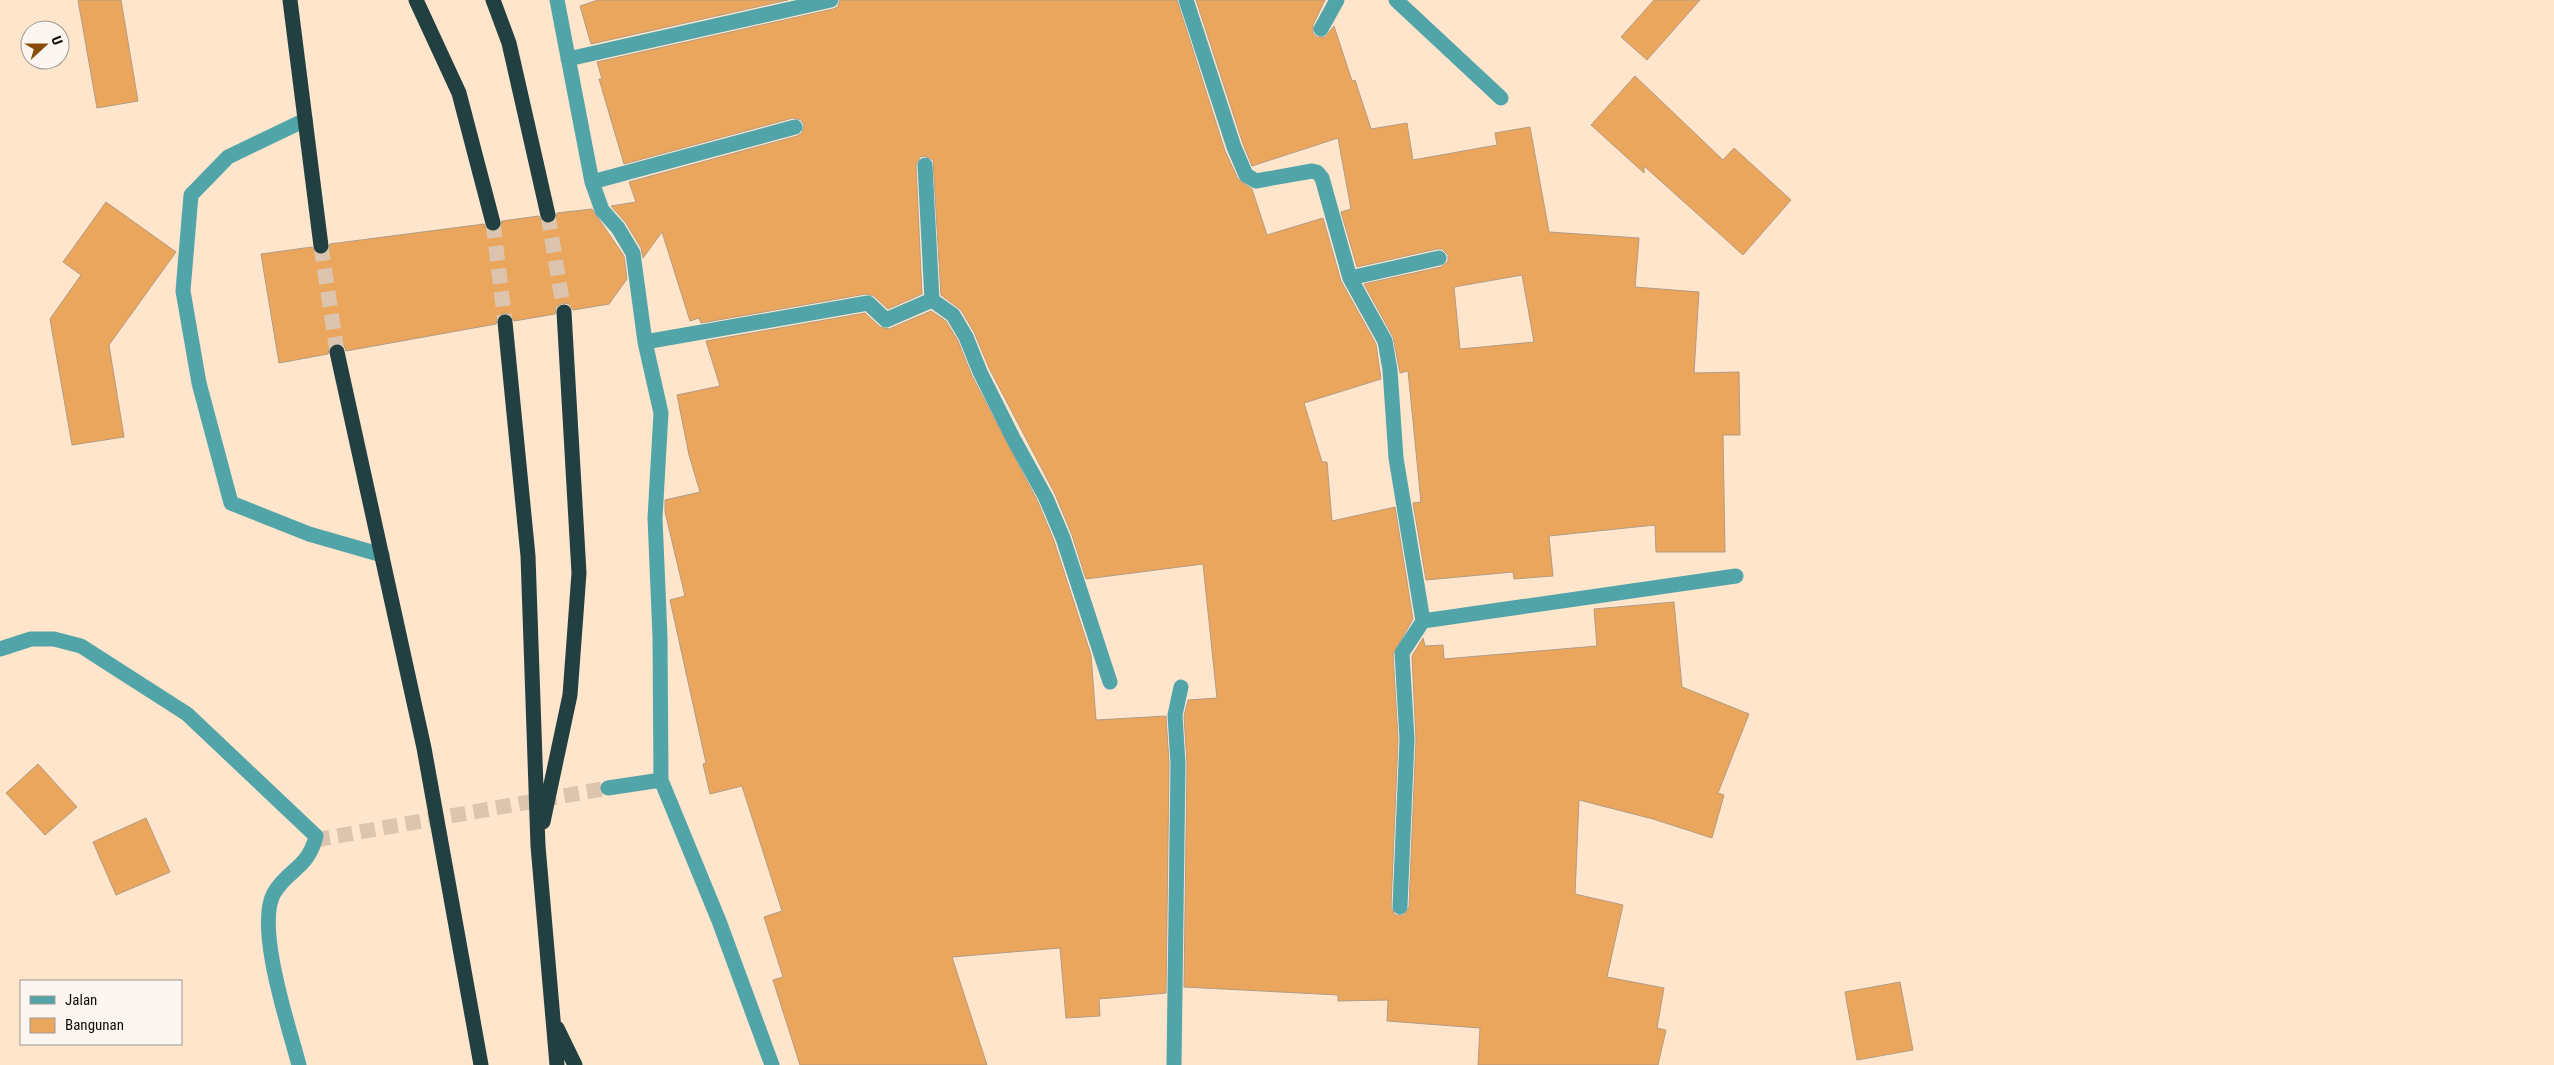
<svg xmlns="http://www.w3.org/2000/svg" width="2554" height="1065" font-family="'Roboto Condensed',sans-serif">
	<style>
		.building { fill: #eaa65c; stroke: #b39b84; fill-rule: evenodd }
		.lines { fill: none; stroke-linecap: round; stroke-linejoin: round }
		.minor-tunnel { stroke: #dcc4ae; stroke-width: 15; stroke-dasharray: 15 8; stroke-linecap: butt }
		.highway-tunnel { stroke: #dcc4ae; stroke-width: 15; stroke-dasharray: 15 8; stroke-linecap: butt }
		.minor { stroke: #51a5a9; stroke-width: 15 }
		.highway { stroke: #224041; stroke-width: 15 }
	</style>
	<rect width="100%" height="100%" fill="#ffe5cc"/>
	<path class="building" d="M78,0H121L138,101L97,108Z
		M598,0H788L591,44L580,6Z
		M840,0H1177L1225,151L1238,179L1252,189L1267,235L1323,218L1341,281L1376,344L1381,379L1304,403L1322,462H1327L1332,521L1395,507L1413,619L1393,654L1398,739L1391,907L1395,915H1404L1409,907L1416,739L1412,656L1423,638L1425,646L1443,645L1444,659L1597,646L1594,609L1674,602L1682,687L1749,714L1718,793L1724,795L1712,838L1653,819L1579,800L1575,894L1623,905L1607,977L1664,988L1657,1028L1666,1030L1658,1065H1478L1480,1028L1387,1021L1388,1000L1338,1001V995L1184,987L1187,764L1184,716L1188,700L1217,698L1203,564L1086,579L1072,535L1055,494L989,368L974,332L961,310L941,295L933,160L925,156L920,157L916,165L922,294L888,309L874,296L866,294L701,323L699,318L690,321L662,232L643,258L641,248L626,223L611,206L636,202L629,182L797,136L802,133L804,125L801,120L793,118L624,164L599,79H602L597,62L833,9L838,7Z
		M1196,0H1325L1313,25V33L1317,37H1325L1334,26L1352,81L1355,80L1371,129L1407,123L1413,160L1497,145L1495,133L1530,127L1549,232L1639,238L1635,287L1699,292L1694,373L1739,372L1740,435H1723L1725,552H1656L1655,525L1549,536L1553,576L1514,579L1513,572L1426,580L1413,503L1421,502L1408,371L1400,373L1393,337L1364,284L1441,267L1448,261V255L1442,249H1437L1357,267L1341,212L1351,209L1338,138L1252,166L1243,144ZM1522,275L1534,342L1460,349L1454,287Z
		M1654,0H1700L1647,60L1621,37Z
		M1635,76L1723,160L1734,148L1791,200L1743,255L1644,166V173L1591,125Z
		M106,202L176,252L109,345L124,437L72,445L50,319L81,275L63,262Z
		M592,209L624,256L627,279L609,304L573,310L569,304L563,303L556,307L555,314L514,321L509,314L504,313L497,318L496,324L346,351L344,345L335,343L330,345L328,354L279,363L261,254L312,247L317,254L323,255L329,250L330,244L484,224L487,230L495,232L500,229L502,221L539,216L542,222L550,224L555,222L557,213Z
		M931,311L946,321L958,341L972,376L1038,502L1054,541L1091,655L1096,720L1166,716L1169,764L1166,993L1099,999L1100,1016L1066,1018L1060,948L952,957L987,1065H800L773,980L783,977L764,917L782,911L742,786L710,794L703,764L706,763L670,600L685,596L665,512V500L700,492L689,455L677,395L720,386L706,341L865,313L880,327L889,329Z
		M38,764L77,807L45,835L6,793Z
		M146,818L170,872L116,895L93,842Z
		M1900,982L1913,1050L1857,1060L1845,992Z"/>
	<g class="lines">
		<path class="minor-tunnel" d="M315,840L608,788"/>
		<path class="highway-tunnel" d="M548,215L564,312
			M493,223L505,322
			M321,246L337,352"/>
		<path class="minor" d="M557,0L592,182L602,210L618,228L633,253L645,342L661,413L655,518L660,637L661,780L719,921L772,1065
			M1186,0L1234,147L1246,175L1256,181L1312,171L1317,172L1322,178L1350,278L1385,341L1390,370L1396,458L1423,621L1402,653L1407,739L1400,907
			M1396,0L1501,98
			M1321,29L1337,0
			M568,59L831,0
			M305,120L228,157L191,195L183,291L199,383L231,503L309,534L382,555
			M925,165L932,300
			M592,182L795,127
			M1350,278L1439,258
			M645,342L868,303L886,320L932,300L953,315L966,337L980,372L1013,438L1046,498L1063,538L1110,682
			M1423,621L1736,576
			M0,649L31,639H54L81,646L187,714L316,836C308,869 288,869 274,893C255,927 289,1027 299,1065
			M608,788L661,780
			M1174,1065L1178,764L1175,715L1181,687"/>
		<path class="highway" d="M290,0L321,246
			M416,0L459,93L493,223
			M493,0L509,43L548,215
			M505,322L528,556L538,846L557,1065
			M337,352L424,748L481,1065
			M543,822L570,695L579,573L564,312
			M557,1028L575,1065"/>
	</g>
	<rect x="20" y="980" width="162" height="65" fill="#fcf6f1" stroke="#9f9892"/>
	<rect x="30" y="996" width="25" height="8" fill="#51a5a9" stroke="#9f9892"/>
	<text x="65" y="1005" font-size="15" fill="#140b04">Jalan</text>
	<rect x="30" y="1018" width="25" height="15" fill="#eaa65c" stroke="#9f9892"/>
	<text x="65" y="1030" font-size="15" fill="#140b04">Bangunan</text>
	<g transform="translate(45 45) rotate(69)"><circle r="24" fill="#fcf6f1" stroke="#9f9892"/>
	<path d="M0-4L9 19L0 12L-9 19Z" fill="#884c09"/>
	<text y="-8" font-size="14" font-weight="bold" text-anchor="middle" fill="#140b04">U</text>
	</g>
</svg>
